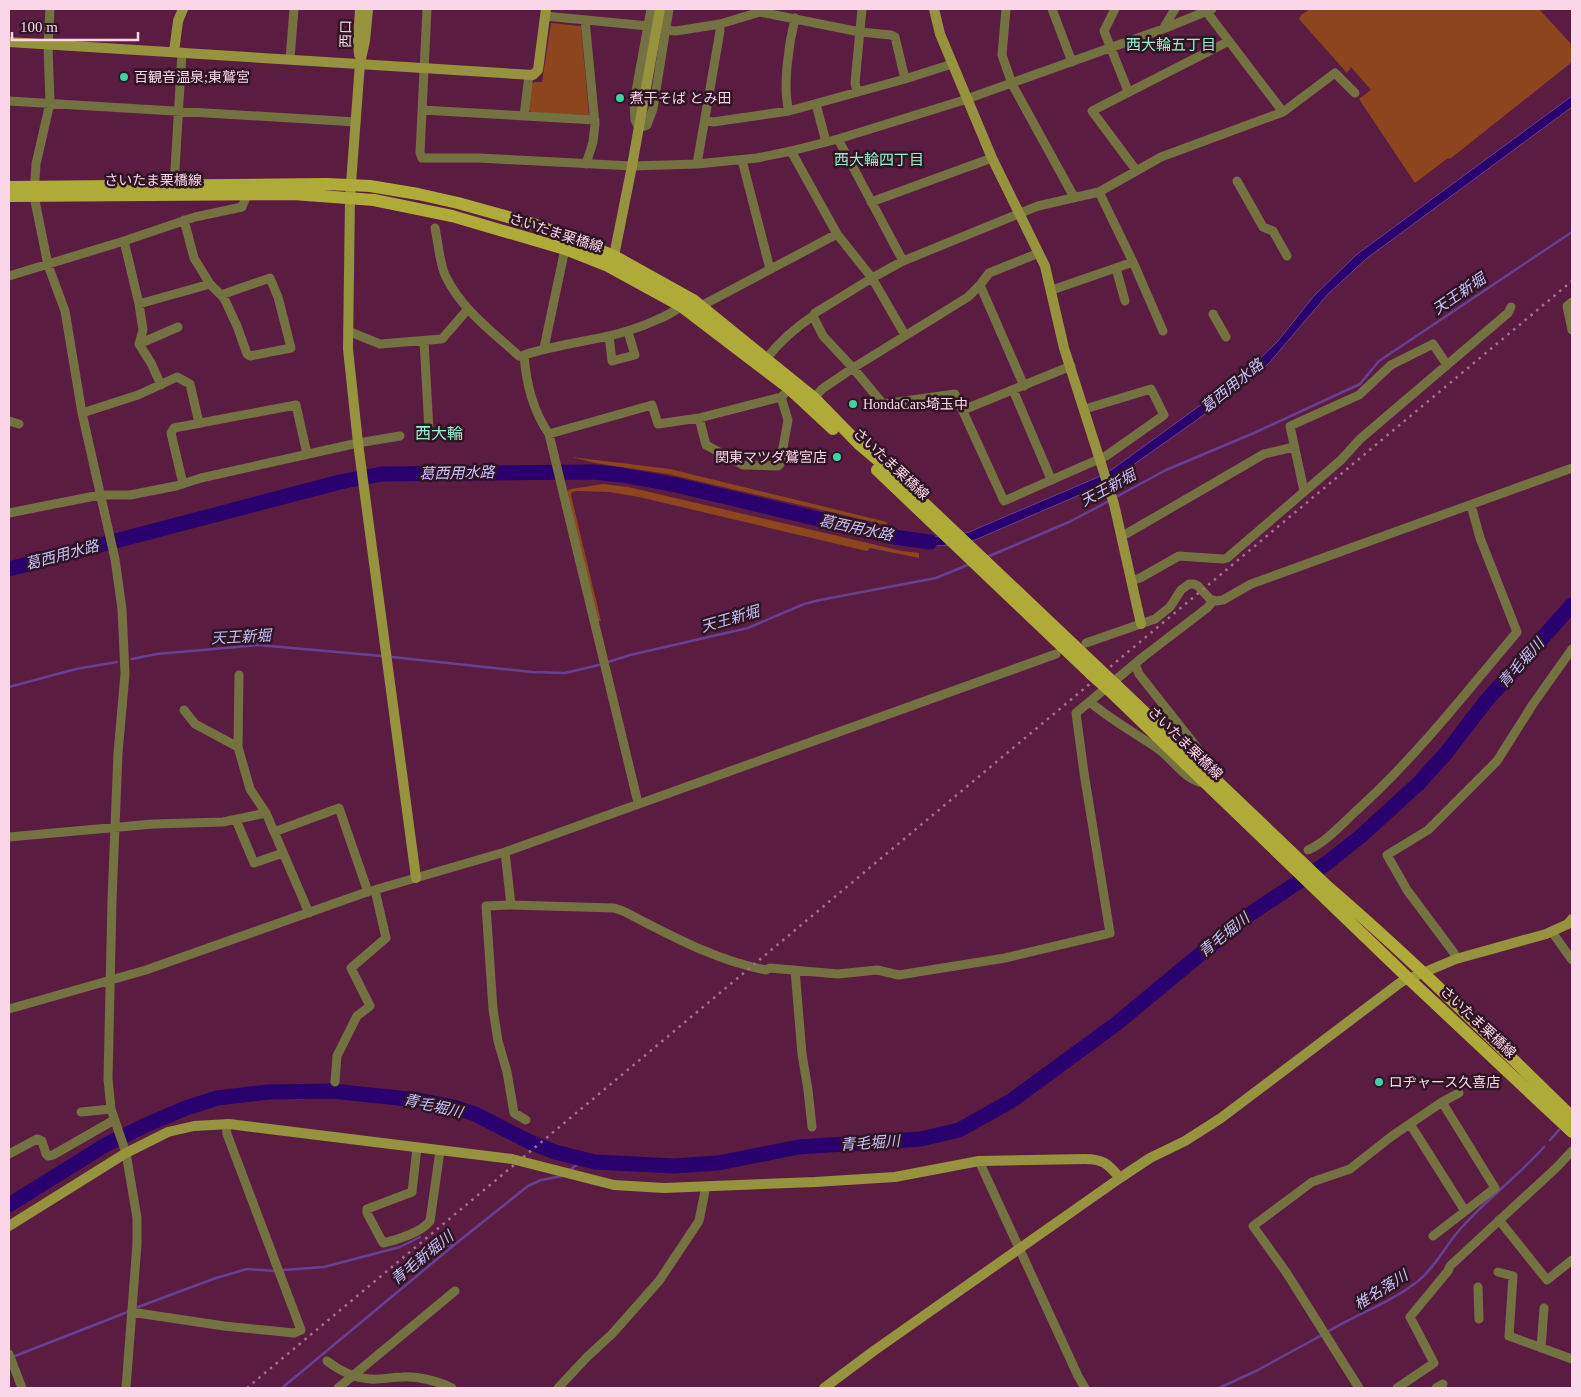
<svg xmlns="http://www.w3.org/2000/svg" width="1581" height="1397" font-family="'Times New Roman','Noto Sans JP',serif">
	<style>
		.green { fill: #8d451d }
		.water { fill: #29006e; stroke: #684093 }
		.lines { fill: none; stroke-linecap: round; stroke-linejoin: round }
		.stream { stroke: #684093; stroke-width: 2.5 }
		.river { stroke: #29006e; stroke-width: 15 }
		.street { stroke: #747240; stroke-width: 9 }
		.secondary { stroke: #96923e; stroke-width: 10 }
		.primary { stroke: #b0ab38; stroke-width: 12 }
		.rail { stroke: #a5728e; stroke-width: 2.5; stroke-dasharray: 2.5 5; stroke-linecap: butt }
		.primary-bridge { stroke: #b0ab38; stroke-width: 12 }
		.poi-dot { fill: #3cd4a4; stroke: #2f1423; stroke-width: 2 }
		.labels { text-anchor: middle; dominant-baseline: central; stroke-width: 5; stroke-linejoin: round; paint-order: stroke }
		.street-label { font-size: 14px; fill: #fbd5e8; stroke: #2f1423 }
		.poi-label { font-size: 14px; fill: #fbd5e8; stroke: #2f1423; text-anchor: start }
		.neighbourhood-label { font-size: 15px; fill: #95efcb; stroke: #2f1423 }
		.water-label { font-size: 15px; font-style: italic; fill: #c4c2f7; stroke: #2f1423 }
		.quarter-label { font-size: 16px; fill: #95efcb; stroke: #2f1423 }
	</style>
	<rect width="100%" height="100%" fill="#5a1d41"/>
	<path class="green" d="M1310,9H1539L1572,45V62L1450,159L1448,158L1415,183L1359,99L1371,90L1351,67L1347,73L1299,19L1301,15Z
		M551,23L580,26L581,27L589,115L532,113L528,109L531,84L535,82H542Z
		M572,457L670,469L887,522L886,525L668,474L595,463Z
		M603,484L628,487L902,551L919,553V558L870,548L867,551L639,497L609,492L576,491L572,492L571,495L601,621H598L567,491L571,489Z"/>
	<path class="water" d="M1572,96V107L1366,259L1328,294L1269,363L1246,383L1194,422L1116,477L1084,493L975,540C953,546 932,547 910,545L913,536L942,537L969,532L1103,475L1114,468L1246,372L1278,341L1313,297L1356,255Z"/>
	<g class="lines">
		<path class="stream" d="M1116,497L1166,470L1254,433L1360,384L1379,361L1572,232
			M987,557L1069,522L1111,500
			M392,657L532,672L565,673L599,665
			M132,659L157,654L258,645L382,656
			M608,662L630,655L748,628L804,604L820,600L936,578L970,564
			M9,687L76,669L117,662
			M1550,1140L1559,1130
			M570,1170L584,1159
			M434,1244L437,1246L454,1245
			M284,1270L324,1267L400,1247L420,1237
			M138,1307L216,1278L247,1269L275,1271
			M1327,1332C1357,1314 1388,1304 1417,1282C1436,1267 1446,1244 1462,1227C1488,1198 1519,1175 1544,1147
			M15,1356L125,1313
			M282,1388L454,1245L528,1186L541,1180L562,1176
			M1219,1388L1258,1370L1322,1335"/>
		<path class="river" d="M9,569L340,482L382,474L594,472L622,475L676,485L894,537L930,542
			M9,1205L107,1144L146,1125L186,1108L217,1098L268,1092L332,1091L418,1100L454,1107L475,1114L530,1142L555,1152L595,1162L674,1166L718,1163L799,1147L921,1139L959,1130L1011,1101L1116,1024L1244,918L1327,863L1361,836L1419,783L1446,753L1486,701L1572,605"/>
		<path class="street" d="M50,9L48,45L50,103L36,164L34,196L48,265L65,311L82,413L115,559L122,609L125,674L118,753L112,900L108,1079L111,1109L126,1153L137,1218V1244L126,1388
			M427,9L420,153L422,158H479L632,166L697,164L757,158L791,151L838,139L961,101L1163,29L1212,9
			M651,9L634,102L635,120L639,128L647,125L653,109L669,9
			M1006,9L1002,55L1012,84L1074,197
			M1052,9L1072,62
			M1115,9L1104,31L1128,91
			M1206,11L1283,112
			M545,16L648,26
			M585,20L595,124L593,142L586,164
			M1163,29L1175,9
			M665,30L676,31L720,24L760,12L860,32L891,35L895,37L905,79
			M290,59L294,9
			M857,91L855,83L862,9
			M9,101L356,122
			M816,104L826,142
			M422,110L595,120
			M789,111C782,87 789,43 795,18
			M524,116L529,75
			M705,120L713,122L789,111L905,79L952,64
			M838,139L903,261
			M791,151L837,234L872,278L905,335
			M742,160L770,269
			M697,164L720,31V24
			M1136,170L1092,111L1229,41
			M1237,181L1263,227L1273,231L1287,256
			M174,186L182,52
			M871,202L992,158
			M184,220L194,258L210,284L224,298L237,326L247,354L250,356L291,348L278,297L270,278L221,295
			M435,228C438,241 440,267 446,277C462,310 493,332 519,356L524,357
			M124,241L139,304L143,330L139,344L151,363L161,385
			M1133,262L1163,331
			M1116,268L1125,301
			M9,276L124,241L195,217L242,207L247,195
			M980,285L1024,386
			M1052,290L1133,262L1099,192
			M1572,302L1567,306L1572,330
			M139,304L210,284
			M701,306L837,234
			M1213,314L1226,337
			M348,331L380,344L442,339L468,309
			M609,336L612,361L635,355L628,332
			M424,341L429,430
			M139,344L178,327
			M544,348L565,249
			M767,358C780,341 795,328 813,316
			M1013,390L1051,479
			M814,398L822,389L853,368L968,297L980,285L989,273L1039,253
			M1085,409L1151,389L1164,415L1106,456L1004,501L955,394L883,404L853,368L823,336L813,316L815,313L872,278L903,261L1038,206L1099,192L1161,157L1283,112L1335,73L1355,93
			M963,410L1071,366
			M82,413L138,395L177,377L190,384L199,423
			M699,418L706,445L743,465L778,466L780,464L788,420L781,397
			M9,421L19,424
			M549,434L652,405L658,424L699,418L781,397L790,389
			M183,484L171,433L174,428L296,405L307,454
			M1304,491L1290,426L1359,395L1391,365L1433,344L1447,365
			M9,513L100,495H130L176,486L201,478L358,443L400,436
			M1121,535L1126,534L1264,454L1294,447
			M1131,581L1140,578L1179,556L1223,559L1227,558L1341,460L1360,439L1508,313L1511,307
			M1086,643L1155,619L1170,607L1181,590L1189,584H1194L1198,586L1210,599L1216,601L1223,600L1251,584L1572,468
			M1135,664L1139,674L1199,750L1203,760L1204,769
			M239,675L238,747L250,789L266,813
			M1090,702C1111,720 1135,733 1157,748C1173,759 1183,779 1203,783
			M184,710L195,724L238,747
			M638,803L549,434C533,411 526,382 524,355C567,341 613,340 654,321C664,317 673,313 681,306
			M236,820L254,863L283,853
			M274,832L339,808L368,892
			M9,837L153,824L223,822L266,813L309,913
			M1308,850C1326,842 1341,825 1355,812C1416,757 1464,695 1517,632L1480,538L1471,505
			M505,852L511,905
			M1552,932L1572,960
			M1456,959L1454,953L1407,890L1387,855L1428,830L1497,761L1533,704L1572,649
			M795,970L802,1054L808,1090L812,1127
			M9,1009L146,970L364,893L505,852L1056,654
			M335,1082L337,1056L357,1016L370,1006L351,968L386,938L375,890
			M81,1112L111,1109
			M526,1120L514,1113L507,1072L498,1041L493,1009L486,906L511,905L614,908L623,911C670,935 714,960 766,970L770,968L838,974L877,970L899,975L1005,958L1110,933L1084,773L1076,713L1143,657L1207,608L1213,601
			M1410,1124L1465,1211
			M417,1148L412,1192L367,1209V1213L383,1243C397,1240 422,1232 430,1221L440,1151
			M9,1154L37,1139L42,1141L46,1154L48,1156L53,1155L114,1120
			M979,1161L1078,1376L1085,1388
			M1499,1220L1547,1280L1572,1260
			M1433,1236L1495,1188L1442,1102
			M1498,1272L1513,1276L1509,1336L1572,1359
			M1478,1287L1479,1319
			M131,1312L224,1326L294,1333L301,1330L227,1134L226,1124
			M1541,1348L1544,1308
			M9,1354L22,1388
			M327,1361C340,1371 354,1378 370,1379C381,1380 391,1377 402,1377C417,1376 438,1381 452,1388
			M338,1388L455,1291
			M558,1388L587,1357L612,1334L659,1281L699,1221L706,1186
			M1359,1388L1286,1272L1253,1226L1312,1182L1350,1169L1392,1136L1442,1102L1459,1093
			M1397,1388L1434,1363L1410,1317L1448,1271L1450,1266L1556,1168L1572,1151
			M1436,1388L1443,1384"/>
		<path class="secondary" d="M368,9L365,41L360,63L350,197L348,349L358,443L416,878
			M934,9L940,34L992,158L1045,266L1064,348L1114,504L1141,624
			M9,42L533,75L538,70L546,9
			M174,52L178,21L183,9
			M359,55L358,41L360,9
			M611,261L614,256L632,166L660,9
			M9,1226L126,1153L168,1132L194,1126L229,1124L512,1159L614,1185L664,1188L815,1182L895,1177L979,1161L1084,1159C1104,1159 1108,1164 1120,1178
			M824,1388L875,1350L1120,1178L1150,1158L1185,1141L1221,1118L1401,982L1456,959L1546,934L1568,924L1572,919"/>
		<path class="primary" d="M9,187L327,184L370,186L418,194L458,203L533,224L566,236L614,256L693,300L814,398L860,445L886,467L1098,668
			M9,196L293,194L374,200L452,216L565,249L608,266L681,306L790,389L833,429
			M877,470L1091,674
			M1115,684L1328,887C1413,960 1492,1039 1572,1117
			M1109,690L1408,978L1572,1132"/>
		<path class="rail" d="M247,1388L1572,281"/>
		<path class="primary-bridge" d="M1098,668L1115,684
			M1091,674L1109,690"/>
	</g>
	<g class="poi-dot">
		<circle cx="124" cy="77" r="5"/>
		<circle cx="620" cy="98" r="5"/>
		<circle cx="853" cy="404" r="5"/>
		<circle cx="837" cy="457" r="5"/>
		<circle cx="1379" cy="1082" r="5"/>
	</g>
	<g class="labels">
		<g class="street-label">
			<text transform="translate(346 34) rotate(-89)">西口</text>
			<text x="153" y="180">さいたま栗橋線</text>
			<text transform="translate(556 233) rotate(18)">さいたま栗橋線</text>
			<text transform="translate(891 464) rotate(43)">さいたま栗橋線</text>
			<text transform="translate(1185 743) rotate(44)">さいたま栗橋線</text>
			<text transform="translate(1478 1022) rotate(43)">さいたま栗橋線</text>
		</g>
		<g class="poi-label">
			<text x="134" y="77">百観音温泉;東鷲宮</text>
			<text x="630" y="98">煮干そば とみ田</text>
			<text x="863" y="404">HondaCars埼玉中</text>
			<text x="827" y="457" text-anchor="end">関東マツダ鷲宮店</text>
			<text x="1389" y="1082">ロヂャース久喜店</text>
		</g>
		<g class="neighbourhood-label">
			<text x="1171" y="45">西大輪五丁目</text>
			<text x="879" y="160">西大輪四丁目</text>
		</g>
		<g class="water-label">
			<text transform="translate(1459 294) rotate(-34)">天王新堀</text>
			<text transform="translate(1232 386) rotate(-39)">葛西用水路</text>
			<text transform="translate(457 473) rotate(-1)">葛西用水路</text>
			<text transform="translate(1108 488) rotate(-28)">天王新堀</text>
			<text transform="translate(856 528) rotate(12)">葛西用水路</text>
			<text transform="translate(62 555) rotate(-15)">葛西用水路</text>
			<text transform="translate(730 619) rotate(-16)">天王新堀</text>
			<text transform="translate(241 637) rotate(-3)">天王新堀</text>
			<text transform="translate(1521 663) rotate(-48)">青毛堀川</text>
			<text transform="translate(1224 935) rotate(-39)">青毛堀川</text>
			<text transform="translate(433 1106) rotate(13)">青毛堀川</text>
			<text transform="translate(870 1143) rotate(-4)">青毛堀川</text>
			<text transform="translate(422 1258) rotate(-39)">青毛新堀川</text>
			<text transform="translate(1381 1290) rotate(-32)">椎名落川</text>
		</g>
		<g class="quarter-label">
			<text x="439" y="433">西大輪</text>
		</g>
	</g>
	<rect width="1581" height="1397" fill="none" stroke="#fbd5e8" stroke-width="20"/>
	<path d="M12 32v8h126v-8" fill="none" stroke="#fbd5e8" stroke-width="2.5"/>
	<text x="20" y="32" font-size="15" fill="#fbd5e8" stroke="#2f1423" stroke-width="4" paint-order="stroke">100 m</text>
</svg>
